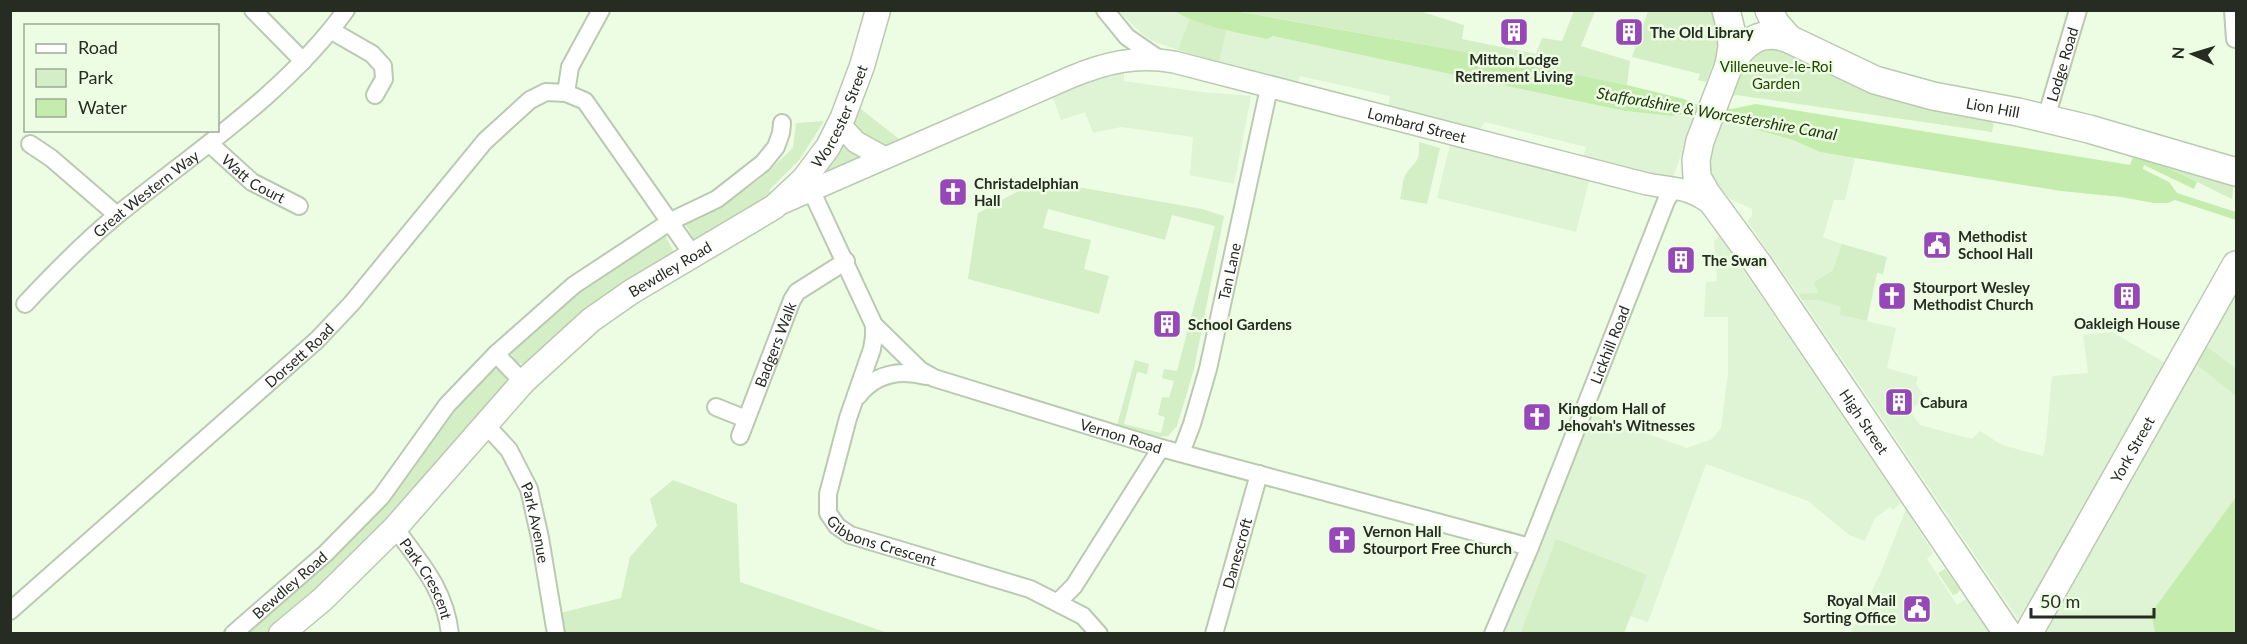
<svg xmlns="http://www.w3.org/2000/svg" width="2247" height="644" font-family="Lato,sans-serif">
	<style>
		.built { fill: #dff4d4 }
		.green { fill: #d4eec5 }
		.water { fill: #c4ecac }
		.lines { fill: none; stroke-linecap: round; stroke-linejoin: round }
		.minor-casing { stroke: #bacab1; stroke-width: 20 }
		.tertiary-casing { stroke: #bacab1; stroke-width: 24 }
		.secondary-casing { stroke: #bacab1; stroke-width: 27 }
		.primary-casing { stroke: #bacab1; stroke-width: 30 }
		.minor { stroke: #fff; stroke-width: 16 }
		.tertiary { stroke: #fff; stroke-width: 21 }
		.secondary { stroke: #fff; stroke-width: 24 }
		.primary { stroke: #fff; stroke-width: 27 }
		.labels { text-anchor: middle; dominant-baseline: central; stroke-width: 5; stroke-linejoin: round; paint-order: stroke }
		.poi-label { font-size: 15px; font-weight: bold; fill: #262c22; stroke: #edfde3; text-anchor: start }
		.street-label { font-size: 15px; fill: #262c22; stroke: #edfde3 }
		.park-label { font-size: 15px; fill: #240; stroke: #edfde3 }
		.water-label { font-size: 16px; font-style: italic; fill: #20380c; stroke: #edfde3 }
	</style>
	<rect width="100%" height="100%" fill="#edfde3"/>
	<path class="built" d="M1119,11H1174L1190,18L1178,50L1153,41L1142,34Z
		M1227,30L1267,39L1273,36L1426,67L1625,111L1672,116H1694L1673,178L1617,171V165L1583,157L1586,147L1485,122L1480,129L1446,122L1388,108L1390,96L1300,76L1297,86L1219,62Z
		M1124,71V81L1201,92L1251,96L1234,184L1190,175L1193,137L1121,127L1093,133L1085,112L1061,120L1052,95L1081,83Z
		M1719,120L1793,140L1820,152L1855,158L1845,200H1834L1823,237L1842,244L1833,270L1813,283L1820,294H1798L1747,221L1752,216V209L1730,199L1712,182L1707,167Z
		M1450,144L1590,178L1576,232L1437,198Z
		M1720,236L1901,503L1893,510L1890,507L1875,518L1865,541L1849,535L1808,501L1706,464L1648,622L1630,616L1624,633L1496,634L1584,411L1687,448L1712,439L1721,428L1728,373V317H1704L1706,282L1717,281L1714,241Z
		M2236,290V498L2151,613L2155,633L2041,634Z
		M1802,300H1819L1842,307L1840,315L1896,328L1887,368L1918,377L1916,384L1926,399L1909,410L1920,425L1972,439L1980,431L2002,445L2043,456L2046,441L2052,376L2088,373L2083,335L2112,332L2167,364L2020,622Z
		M1906,509L1933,553L1927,559L1957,605L1966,599L1990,633H1851L1881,572Z"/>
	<path class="green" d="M1236,11H1419L1464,25L1462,39L1536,54L1542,38L1562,41L1574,11H1595L1581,46L1630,61L1627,85L1460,51Z
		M1648,11H1712L1721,43L1706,82L1698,80L1700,74L1632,57Z
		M1190,18L1227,30L1219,62L1178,50Z
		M1771,47L1995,117L1992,132L1736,95L1728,98L1738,73L1756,51L1760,53L1769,50Z
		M857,106L903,142L889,149L871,141L853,125L852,118Z
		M824,121L800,159L770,189L769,204L698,246L685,223L719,209L761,178L793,148L796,123Z
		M844,141L866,159L825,174Z
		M1419,142L1440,148L1427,204L1400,199C1402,192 1402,180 1406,174C1416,160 1420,163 1419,142Z
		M2148,158L2234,180L2232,199Z
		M1044,177L1050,182L1202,209L1224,216L1194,369L1177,426L1168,436L1159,437L1117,425L1135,360L1149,364L1147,374L1137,372L1124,424L1161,433L1165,417L1158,415L1162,397L1169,398L1174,381L1162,378L1164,369L1177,371L1215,226L1172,215L1165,240L1048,209L1043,228L1091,240L1084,269L1109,276L1099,314L968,279L978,213Z
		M665,235L678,259L531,365L517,363L509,349L576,289Z
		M1842,244L1887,257L1883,274L1877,273L1867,321L1840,315L1841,307L1819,300H1802L1798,294L1819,293L1813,283L1833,270Z
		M2205,345L2236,369V396L2195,363Z
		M486,369L502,370L507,383L390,523L319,594L268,633L241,634L328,556L450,407Z
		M673,480L737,504L740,582L888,633H556L552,615L621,598L630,557L657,526L650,499Z
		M1556,539L1647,575L1624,633L1521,632Z
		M1945,569L1960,590L1957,594L1953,595L1938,573Z"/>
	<path class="water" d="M1174,11H1235L1460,51L1627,85L1684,99L1695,104L1731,109L1756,104L2130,165L2135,152L2197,182L2194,189L2144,165L2143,169L2169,182L2177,193L2236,212V220L2175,200L2168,203H2154L2121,197L2061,191L1843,156L1820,152L1793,140L1725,121L1687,114L1672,116L1625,111L1273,36L1267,39C1236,32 1202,27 1174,11Z
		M2236,497V633H2155L2151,613Z"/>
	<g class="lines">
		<g class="minor-casing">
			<g id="minor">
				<path d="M253,10L303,61"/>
				<path d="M1105,10L1127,37L1159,59"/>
				<path d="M2233,10L2235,39"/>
				<path d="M332,31L372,54L383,66L384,79L375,95"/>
				<path d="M566,93L570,67L601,10"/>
				<path id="s1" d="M2046,118L2078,10"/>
				<path d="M30,144L51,158L117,215"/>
				<path id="s2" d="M210,144L252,182L299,206"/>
				<path id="s3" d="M812,192L874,325L920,370L934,378L1161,448L1530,547"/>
				<path id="s4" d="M25,304C54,273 83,243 116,216C195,152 286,93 346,10"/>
				<path id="s5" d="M874,325V337L872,349L848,418L828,494V513L837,526L850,535L1030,589L1083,616L1099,634"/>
				<path d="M496,354L523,382"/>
				<path d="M858,396C875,374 899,369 926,376"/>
				<path d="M716,407L746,419"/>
				<path id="s6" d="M486,425L509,450L529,489L540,538L556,634"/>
				<path id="s7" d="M740,436L792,300L797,292L846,261"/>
				<path id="s8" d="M1181,453L1192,424L1208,369L1269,88"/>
				<path id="s9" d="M395,528C420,563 445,589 450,634"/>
				<path d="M1058,602L1074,586L1161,448"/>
				<path id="s10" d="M10,611L317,340L352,303L485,141L530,100L546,92L566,93L585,101L693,255"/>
				<path id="s11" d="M233,634L326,553L381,497L447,405L496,354L574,285L671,221L717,199L763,163L776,147L781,133L782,123"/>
				<path id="s12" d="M1214,634L1259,474"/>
				<path id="s13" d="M1493,634L1530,547L1666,201L1673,189"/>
			</g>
		</g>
		<g class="tertiary-casing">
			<g id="tertiary">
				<path d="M839,124L856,142L885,158"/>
				<path id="s14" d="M780,204L1071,77C1105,63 1136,55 1174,62L1647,184C1674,189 1690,187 1712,205"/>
			</g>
		</g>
		<g class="secondary-casing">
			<g id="secondary">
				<path id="s15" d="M281,634L323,599L395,528L523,382L591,320L631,292L774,207L804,179L828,147L843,117L862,66L878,10"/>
			</g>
		</g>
		<g class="primary-casing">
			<g id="primary">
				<path id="s16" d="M1726,10L1731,30L1732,47L1729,65L1700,141L1696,160L1697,177L1706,193L1758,264L2008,634"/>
				<path id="s17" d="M1769,10L1775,23L1789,39L1875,80L1933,96L2018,112L2089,129L2236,172"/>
				<path d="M1729,65C1745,42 1761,28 1789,39"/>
				<path id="s18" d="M2028,634L2236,265"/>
			</g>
		</g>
		<use href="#minor" class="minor"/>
		<use href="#tertiary" class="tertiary"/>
		<use href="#secondary" class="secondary"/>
		<use href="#primary" class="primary"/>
	</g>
	<defs>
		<g id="building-square" transform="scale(1.5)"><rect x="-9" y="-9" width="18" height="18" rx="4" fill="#9648b8" stroke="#edfde3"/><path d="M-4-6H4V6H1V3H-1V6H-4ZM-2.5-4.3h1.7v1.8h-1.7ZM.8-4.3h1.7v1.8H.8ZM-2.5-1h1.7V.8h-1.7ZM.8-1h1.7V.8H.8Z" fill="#fff"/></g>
		<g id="church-square" transform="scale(1.5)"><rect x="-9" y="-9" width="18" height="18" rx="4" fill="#9648b8" stroke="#edfde3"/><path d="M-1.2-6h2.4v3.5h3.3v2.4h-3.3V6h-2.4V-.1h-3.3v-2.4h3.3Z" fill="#fff"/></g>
		<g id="civic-square" transform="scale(1.5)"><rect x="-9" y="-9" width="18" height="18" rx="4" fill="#9648b8" stroke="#edfde3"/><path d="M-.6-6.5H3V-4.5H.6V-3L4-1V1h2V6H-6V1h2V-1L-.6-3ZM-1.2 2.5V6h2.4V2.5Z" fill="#fff"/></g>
	</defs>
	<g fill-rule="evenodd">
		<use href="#building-square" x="1514" y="32"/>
		<use href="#building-square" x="1629" y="32"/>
		<use href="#church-square" x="953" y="192"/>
		<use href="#civic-square" x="1937" y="245"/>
		<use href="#building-square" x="1681" y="260"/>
		<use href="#church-square" x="1892" y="296"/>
		<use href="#building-square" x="2127" y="296"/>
		<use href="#building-square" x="1167" y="324"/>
		<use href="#building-square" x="1899" y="402"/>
		<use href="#church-square" x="1537" y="417"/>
		<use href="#church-square" x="1342" y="540"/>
		<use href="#civic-square" x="1917" y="609"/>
	</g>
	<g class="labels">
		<g class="poi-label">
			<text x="1650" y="32">The Old Library</text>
			<text x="1514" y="59" text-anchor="middle">Mitton Lodge<tspan x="1514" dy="17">Retirement Living</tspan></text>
			<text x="974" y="183">Christadelphian<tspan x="974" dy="17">Hall</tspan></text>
			<text x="1958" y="236">Methodist<tspan x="1958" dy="17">School Hall</tspan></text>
			<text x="1702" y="260">The Swan</text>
			<text x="1913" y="287">Stourport Wesley<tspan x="1913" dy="17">Methodist Church</tspan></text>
			<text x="2127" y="323" text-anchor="middle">Oakleigh House</text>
			<text x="1188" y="324">School Gardens</text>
			<text x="1920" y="402">Cabura</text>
			<text x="1558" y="408">Kingdom Hall of<tspan x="1558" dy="17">Jehovah's Witnesses</tspan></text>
			<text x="1363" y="531">Vernon Hall<tspan x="1363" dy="17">Stourport Free Church</tspan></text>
			<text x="1896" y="600" text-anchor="end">Royal Mail<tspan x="1896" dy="17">Sorting Office</tspan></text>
		</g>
		<g class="street-label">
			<text stroke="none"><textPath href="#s1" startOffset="56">Lodge Road</textPath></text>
			<text stroke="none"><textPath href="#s17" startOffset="252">Lion Hill</textPath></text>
			<text stroke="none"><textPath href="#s15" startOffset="771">Worcester Street</textPath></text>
			<text stroke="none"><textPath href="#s14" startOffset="674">Lombard Street</textPath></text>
			<text stroke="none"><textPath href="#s2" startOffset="56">Watt Court</textPath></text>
			<text stroke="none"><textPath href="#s4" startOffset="164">Great Western Way</textPath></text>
			<text stroke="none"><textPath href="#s15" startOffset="536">Bewdley Road</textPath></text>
			<text stroke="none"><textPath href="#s8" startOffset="188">Tan Lane</textPath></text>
			<text stroke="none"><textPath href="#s13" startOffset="312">Lickhill Road</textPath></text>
			<text stroke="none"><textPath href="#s7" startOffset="98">Badgers Walk</textPath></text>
			<text stroke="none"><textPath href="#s10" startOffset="386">Dorsett Road</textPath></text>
			<text stroke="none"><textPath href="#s16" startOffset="470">High Street</textPath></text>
			<text stroke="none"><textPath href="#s3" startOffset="423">Vernon Road</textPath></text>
			<text stroke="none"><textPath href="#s18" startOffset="212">York Street</textPath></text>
			<text stroke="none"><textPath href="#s6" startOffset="112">Park Avenue</textPath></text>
			<text stroke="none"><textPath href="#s5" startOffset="258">Gibbons Crescent</textPath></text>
			<text stroke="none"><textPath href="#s12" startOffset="84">Danescroft</textPath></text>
			<text stroke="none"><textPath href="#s9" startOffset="60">Park Crescent</textPath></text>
			<text stroke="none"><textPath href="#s11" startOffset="75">Bewdley Road</textPath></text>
		</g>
		<g class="park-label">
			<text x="1776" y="66">Villeneuve-le-Roi<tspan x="1776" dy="17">Garden</tspan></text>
		</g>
		<g class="water-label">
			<text transform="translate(1717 113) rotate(10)">Staffordshire &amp; Worcestershire Canal</text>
		</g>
	</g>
	<rect width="2247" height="644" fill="none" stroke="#262c22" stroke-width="24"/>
	<rect x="24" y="24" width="195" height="108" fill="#edfde3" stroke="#9da996" stroke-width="1.5"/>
	<rect x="36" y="44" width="30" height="9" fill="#ffffff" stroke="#9da996" stroke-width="1.5"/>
	<text x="78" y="54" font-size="18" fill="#262c22">Road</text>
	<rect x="36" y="69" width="30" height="18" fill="#d4eec5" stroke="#9da996" stroke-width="1.5"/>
	<text x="78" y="84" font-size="18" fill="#262c22">Park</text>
	<rect x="36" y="99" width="30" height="18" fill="#c4ecac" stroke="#9da996" stroke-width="1.5"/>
	<text x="78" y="114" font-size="18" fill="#262c22">Water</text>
	<g transform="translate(2193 54) rotate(274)" stroke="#edfde3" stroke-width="4.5" paint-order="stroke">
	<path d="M0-4.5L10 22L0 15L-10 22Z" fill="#262c22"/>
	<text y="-9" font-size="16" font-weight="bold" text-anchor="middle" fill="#262c22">N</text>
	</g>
	<path d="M2031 608v9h123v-9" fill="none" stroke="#262c22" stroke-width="3"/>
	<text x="2040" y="608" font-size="18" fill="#262c22" stroke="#edfde3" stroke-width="4.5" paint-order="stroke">50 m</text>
</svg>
